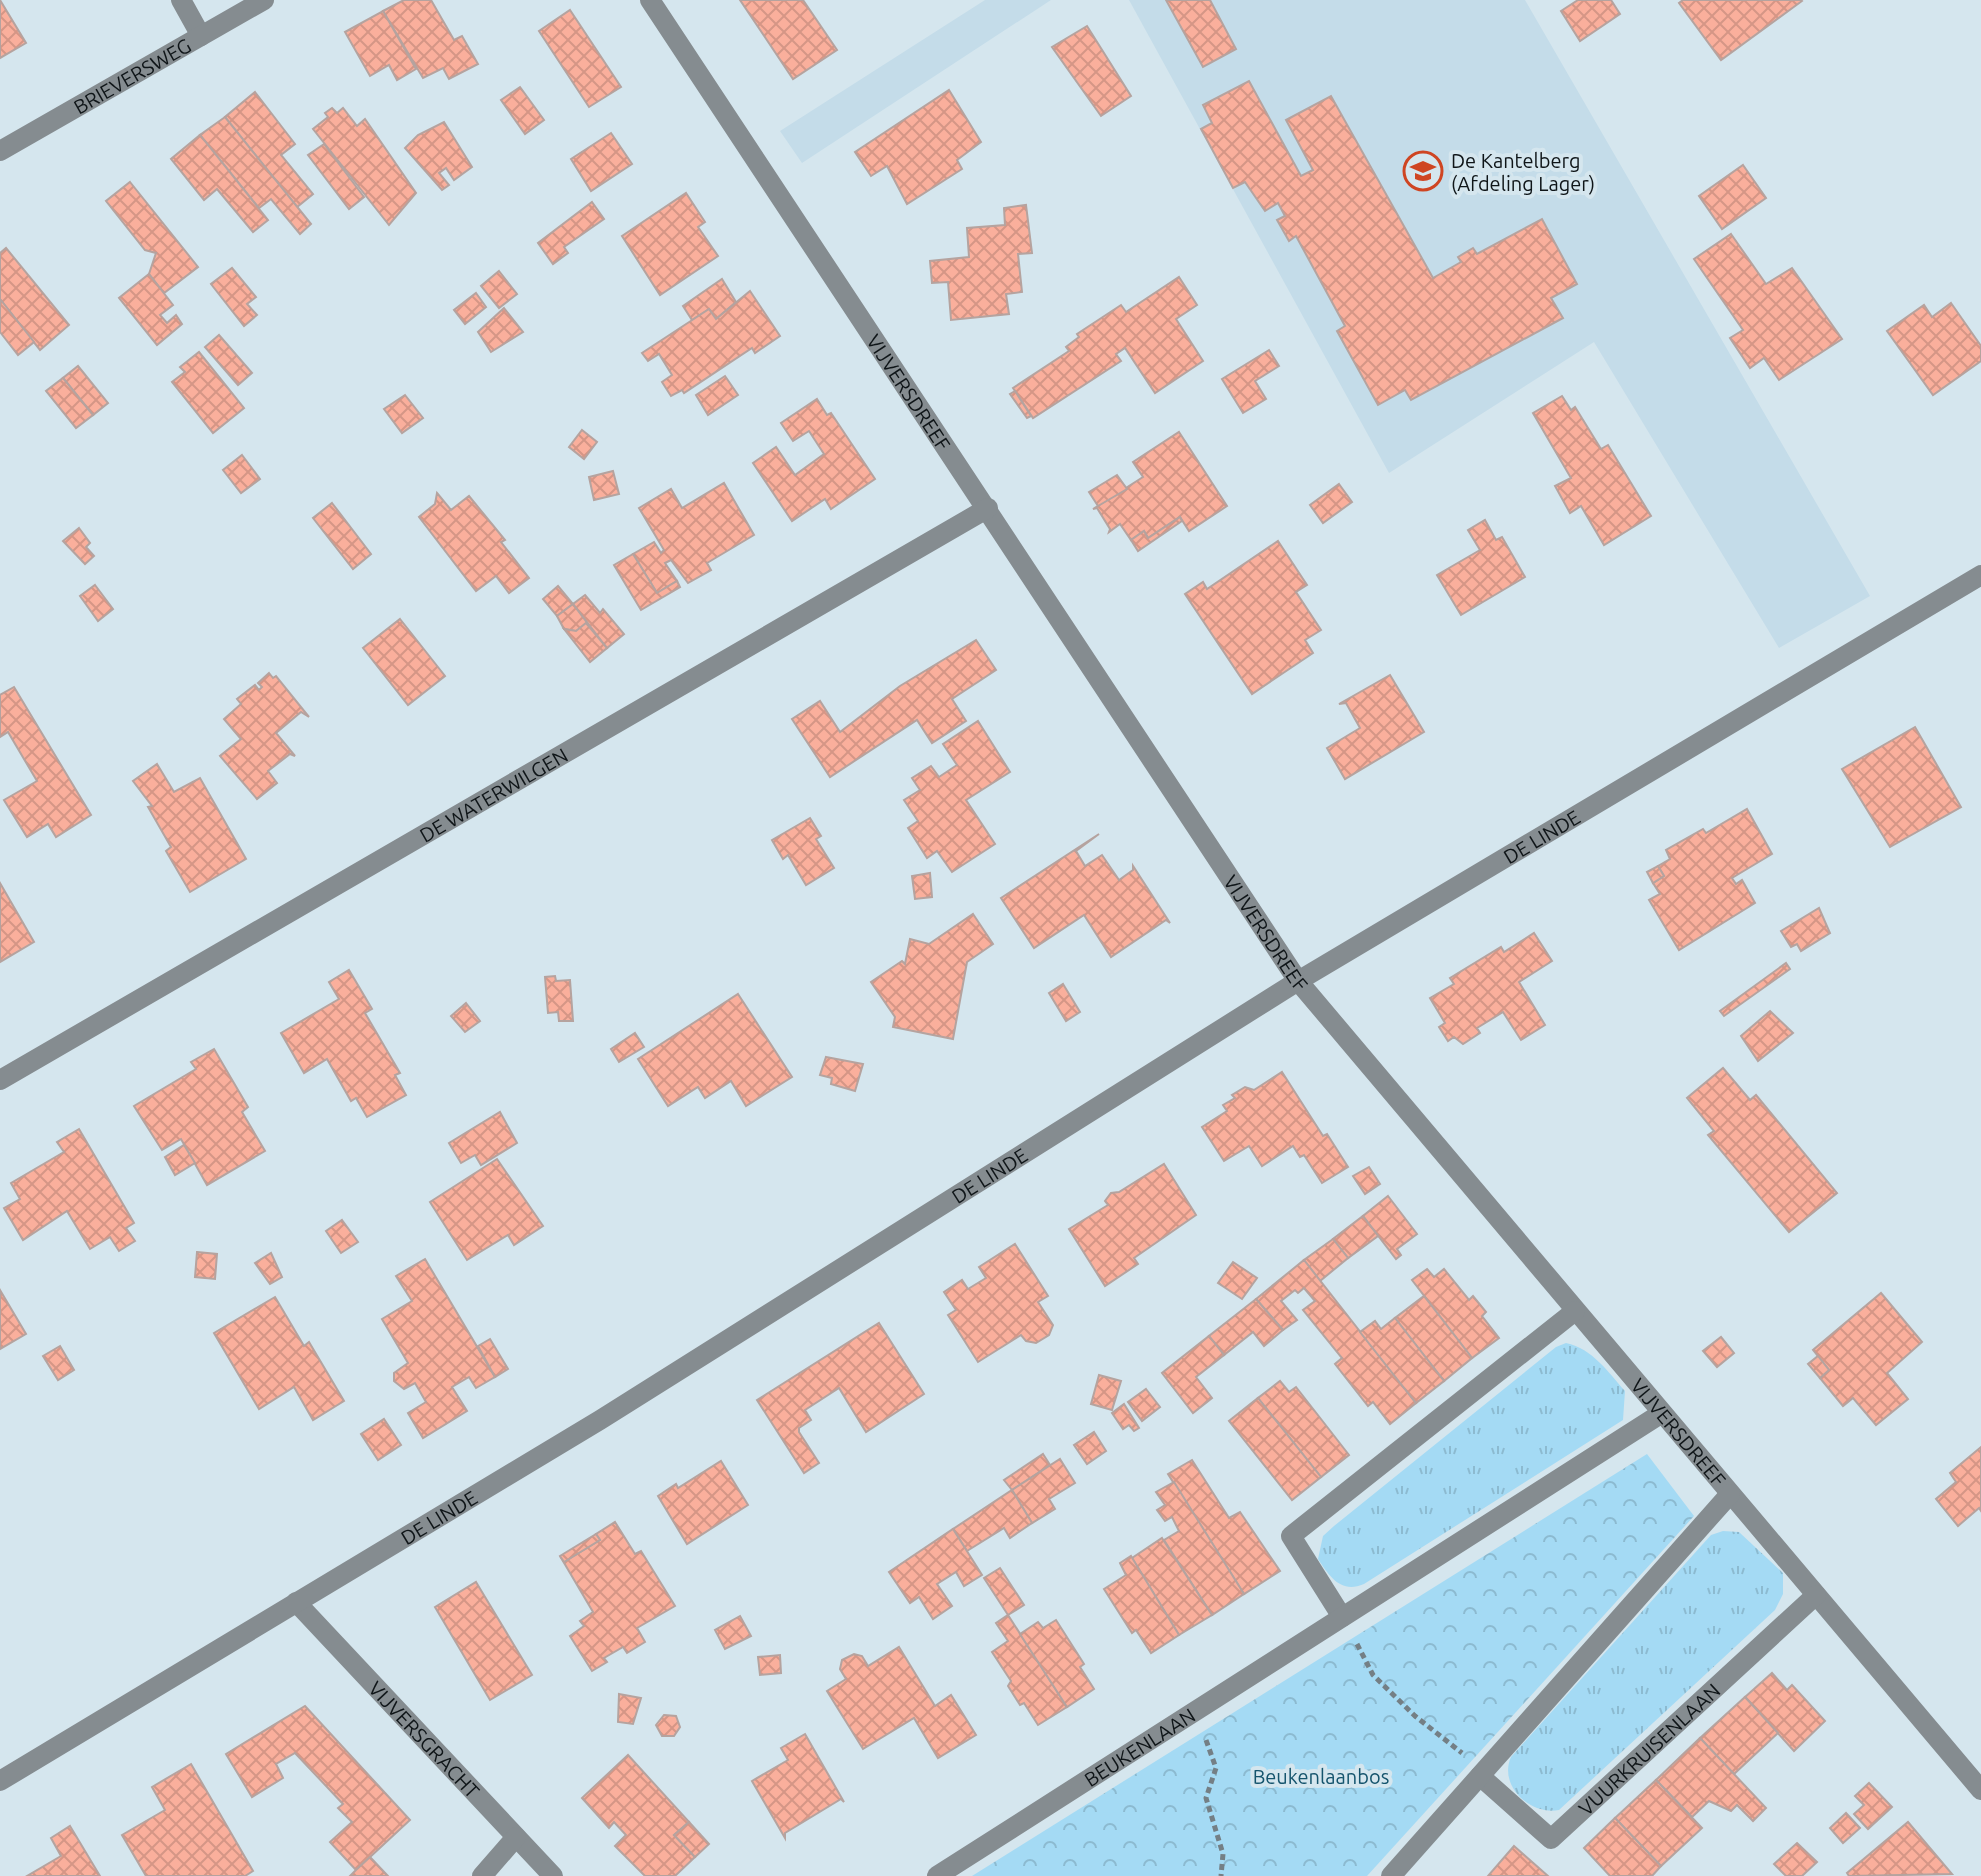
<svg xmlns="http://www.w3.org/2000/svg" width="1981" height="1876" font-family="Ubuntu,sans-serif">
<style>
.built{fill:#c4dce9}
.grass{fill:url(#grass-tufts)}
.forest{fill:url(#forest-crowns)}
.building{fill:url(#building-cross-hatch);stroke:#b5a39f;stroke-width:2}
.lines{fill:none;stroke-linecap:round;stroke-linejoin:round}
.path{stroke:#747f85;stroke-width:5;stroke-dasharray:6 4;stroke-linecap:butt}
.minor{stroke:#858c90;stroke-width:20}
.labels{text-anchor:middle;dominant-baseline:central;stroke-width:8;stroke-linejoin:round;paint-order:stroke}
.street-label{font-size:20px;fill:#0f1518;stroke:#d5e6ee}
.poi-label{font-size:20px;fill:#0f1518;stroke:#d5e6ee;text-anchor:start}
.park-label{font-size:20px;fill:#15546d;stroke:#d5e6ee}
</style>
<defs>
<pattern id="grass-tufts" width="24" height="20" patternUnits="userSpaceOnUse" patternTransform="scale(2)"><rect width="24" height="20" fill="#a4daf4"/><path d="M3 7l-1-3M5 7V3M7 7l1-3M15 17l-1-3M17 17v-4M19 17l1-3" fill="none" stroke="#8cbad0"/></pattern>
<pattern id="forest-crowns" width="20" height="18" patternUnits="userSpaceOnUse" patternTransform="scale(2)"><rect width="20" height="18" fill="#a4daf4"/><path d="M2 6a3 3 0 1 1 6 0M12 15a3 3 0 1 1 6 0" fill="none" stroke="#8cbad0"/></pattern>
<pattern id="building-cross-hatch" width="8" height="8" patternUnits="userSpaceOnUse" patternTransform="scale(2)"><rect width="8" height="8" fill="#faaf9c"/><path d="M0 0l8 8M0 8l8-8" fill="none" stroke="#d59686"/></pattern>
</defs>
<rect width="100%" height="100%" fill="#d5e6ee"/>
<g class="built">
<path d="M985,0h66l-249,163 -22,-32z"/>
<path d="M1129,0h396l345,596 -91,52 -185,-306 -205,131z"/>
</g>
<g class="grass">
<path d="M1566,1343c27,6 42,29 59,48l-2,29 -259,164c-23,10 -34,-7 -46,-25l5,-23 11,-10 222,-179z"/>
<path d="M1723,1531l16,1 44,41v21l-8,16 -216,200c-28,6 -61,-24 -48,-53l200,-222z"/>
</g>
<path class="forest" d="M1647,1454l47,62 -327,360h-395z"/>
<g class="building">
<path d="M0,0l26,43 -26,15z"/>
<path d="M404,0h27l23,40 8,-4 16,28 -29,15 -6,-11 -20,10 -40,-67z"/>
<path d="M740,0h63l34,50 -44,29z"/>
<path d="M1166,0h44l26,49 -33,18z"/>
<path d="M1578,0h33l9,14 -40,27 -19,-30z"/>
<path d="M1683,0h118l1,1 -81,59 -42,-57z"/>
<path d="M570,10l51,77 -32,20 -50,-76z"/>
<path d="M383,11l33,58 -19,11 -8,-15 -19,11 -25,-44z"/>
<path d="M1087,26l44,70 -30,20 -49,-69z"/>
<path d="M1249,81l52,95 12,-6 -27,-50 45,-24 102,182 28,-16 -3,-5 15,-9 4,6 65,-35 35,65 -26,14 12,20 -152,82 -6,-10 -27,15 -41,-74 8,-5 -49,-90 -7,5 -12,-21 8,-4 -7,-13 -13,8 -20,-29 -12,6 -32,-59 11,-6 -9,-18z"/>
<path d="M520,87l24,33 -19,14 -24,-34z"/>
<path d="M949,90l32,52 -24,18 5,9 -55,35 -20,-38 -16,10 -16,-24z"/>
<path d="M255,92l40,52 -14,11 32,39 -16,13 -72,-90z"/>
<path d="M332,108l5,5 6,-5 14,18 8,-7 51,74 -27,32 -76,-96 15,-12 -3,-4z"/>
<path d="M225,117l86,107 -11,10 -29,-35 -12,9 -59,-73z"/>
<path d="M444,122l28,45 -18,13 -8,-12 -7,5 10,12 -7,5 -37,-42 13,-13z"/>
<path d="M611,133l21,31 -41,27 -20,-32z"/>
<path d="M200,135l68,85 -15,12 -36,-43 -13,11 -33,-41z"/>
<path d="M324,144l40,53 -15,12 -41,-54z"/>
<path d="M1743,165l23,33 -44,31 -23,-33z"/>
<path d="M130,182l68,85 -34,26 -15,-19 7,-21 -11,-3 -39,-49z"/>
<path d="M686,193l19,29 -7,5 20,29 -58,39 -38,-59z"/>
<path d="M592,202l12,17 -40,28 4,6 -15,11 -15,-21z"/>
<path d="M1026,205l6,48 -14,1 4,38 -16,2 3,20 -58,6 -3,-38 -16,1 -2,-22 39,-4 -2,-29 38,-3 -1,-17z"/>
<path d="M1731,234l35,50 26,-16 50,71 -63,41 -15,-22 -14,10 -20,-30 13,-8 -49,-71z"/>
<path d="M6,248l63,77 -29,25 -40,-51v-46z"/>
<path d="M232,268l24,29 -9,7 10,11 -13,11 -33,-42z"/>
<path d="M499,271l18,23 -18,14 -18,-22z"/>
<path d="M149,274l24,31 -13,10 7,8 9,-8 6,9 -25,21 -38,-47z"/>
<path d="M1179,277l18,28 -21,14 27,42 -48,32 -30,-45 -9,6 5,7 -88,57 -20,-30 56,-37 -3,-4 13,-10 -2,-3 44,-29 5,7z"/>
<path d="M722,279l14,23 -20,17 -7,-10 -17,11 -9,-14z"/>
<path d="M750,291l30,45 -25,17 -3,-5 -68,45 -2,-3 -11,6 -9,-14 10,-7 -13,-21 -11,7 -6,-8 67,-44 7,10z"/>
<path d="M476,293l10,14 -21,17 -11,-14z"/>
<path d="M0,299l34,43 -16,13 -18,-23z"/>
<path d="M1951,303l30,43v15l-48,34 -46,-64 37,-26 8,12z"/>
<path d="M504,308l19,24 -32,20 -13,-20z"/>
<path d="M219,335l33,38 -14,12 -33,-38z"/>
<path d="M1269,350l10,16 -24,15 11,18 -23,14 -21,-34z"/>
<path d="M199,352l45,56 -31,25 -41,-51 13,-10 -5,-5z"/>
<path d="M78,366l30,37 -15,12 -30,-37z"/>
<path d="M725,376l13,19 -30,20 -12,-20z"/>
<path d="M63,378l30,37 -17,13 -30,-37z"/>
<path d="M1015,391l16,25 -4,2 -17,-24z"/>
<path d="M405,395l18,23 -21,15 -18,-24z"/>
<path d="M1562,396l9,14 4,-3 26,42 7,-4 43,71 -47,29 -23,-39 -11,7 -15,-27 16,-8 -38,-65z"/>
<path d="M817,399l10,16 4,-2 44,66 -44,30 -6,-10 -33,22 -39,-58 23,-16 19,28 29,-21 -15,-23 -16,10 -12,-18z"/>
<path d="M582,430l15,12 -13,17 -15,-12z"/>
<path d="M1179,432l48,74 -38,25 -9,-14 -32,21 -4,-7 -13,9 -11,-16 -11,8 1,-3 -13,-21 -4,1 50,-32 -10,-15z"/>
<path d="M242,455l18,24 -19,14 -18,-23z"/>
<path d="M613,471l6,23 -25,6 -5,-23z"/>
<path d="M1117,475l10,14 -29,17 -9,-14z"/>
<path d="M724,483l30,52 -47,28 4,7 -23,13 -17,-23 -6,3 12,18 -20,12 -24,-39 21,-12 7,11 3,-3 -25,-42 32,-19 11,19z"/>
<path d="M1339,484l13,18 -29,21 -13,-18z"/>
<path d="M437,493l14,17 18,-14 36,44 -4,2 28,36 -20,15 -13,-17 -20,15 -57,-74 16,-13z"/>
<path d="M332,503l39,51 -18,15 -40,-51z"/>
<path d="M1180,517l2,4 -44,30 -7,-11 13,-9 4,7z"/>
<path d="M1485,520l11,20 6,-3 23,40 -64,38 -24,-40 43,-25 -12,-20z"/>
<path d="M79,528l11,15 -4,4 8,9 -9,8 -22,-23z"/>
<path d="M1278,541l29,44 -11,7 25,38 -16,10 8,13 -61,41 -67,-100 18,-12 4,7z"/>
<path d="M633,554l24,39 20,-12 3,6 -39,23 -27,-45z"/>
<path d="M95,585l18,24 -15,12 -18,-25z"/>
<path d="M558,586l15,18 -16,12 -14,-17z"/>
<path d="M585,595l15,18 3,-4 21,25 -17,14 -34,-44z"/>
<path d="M573,604l15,20 -12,7 -12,-2 -7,-13z"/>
<path d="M400,619l45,57 -37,29 -45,-57z"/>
<path d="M586,623l21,25 -17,14 -26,-33 12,2z"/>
<path d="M976,640l20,30 -44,29 14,22 -34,22 -15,-23 -87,57 -38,-58 28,-18 20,31 60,-46z"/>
<path d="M269,673l4,5 3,-2 33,41 -8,-5 -25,21 19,23 -5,-2 -22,17 9,12 -20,16 -37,-43 21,-17 -17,-20 17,-15 -4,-5 18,-14 4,5 3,-3 -4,-4z"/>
<path d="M1390,675l34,57 -79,47 -18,-31 33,-20 -14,-25 -7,1z"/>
<path d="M14,687l77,128 -35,22 -8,-13 -21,13 -23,-37 33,-19 -29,-49 -8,5v-42z"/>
<path d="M978,721l32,51 -44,28 29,44 -43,28 -15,-21 -10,7 -19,-30 10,-7 -14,-21 16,-10 -8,-12 19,-12 8,11 18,-12 -14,-21z"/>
<path d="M1915,727l46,80 -71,40 -48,-78z"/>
<path d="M157,764l17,28 26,-14 46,81 -56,33 -24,-41 5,-4 -23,-40 4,-1 -19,-25z"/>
<path d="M1747,809l25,45 -40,24 4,6 6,-4 13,23 -76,47 -30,-50 11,-6 -7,-11 11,-7 -6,-10 12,-7 -4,-9 37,-21 3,4z"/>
<path d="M810,818l11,18 -5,3 18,29 -28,17 -18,-30 -5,4 -11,-19z"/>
<path d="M1099,834l-23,17 9,15 17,-11 17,25 14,-10v-4l37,57 -4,-3 -55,37 -27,-42 -50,33 -33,-50z"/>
<path d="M1658,866l6,10 -11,7 -6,-11z"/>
<path d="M930,873l2,24 -17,2 -3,-23z"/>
<path d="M0,883l34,59 -34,20z"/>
<path d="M1819,908l11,25 -29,18 -4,-7 -6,3 -10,-16z"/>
<path d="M973,914l20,30 -26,18 -14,77 -60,-12 2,-10 -24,-35 31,-21 3,3 5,-25 19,5z"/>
<path d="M1534,933l18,28 -33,21 26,43 -24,15 -18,-28 -26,16 3,5 -17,11 -9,-7 -6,4 -9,-14 6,-4 -15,-25 24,-14 -4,-6 51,-31 3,5z"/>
<path d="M1786,963l4,6 -66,47 -4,-5z"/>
<path d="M349,970l23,39 -7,4 35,60 -5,2 11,20 -39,22 -11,-19 -5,3 -24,-42 -23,14 -23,-40 58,-34 -10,-17z"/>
<path d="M555,976l1,5 14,-1 3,41h-14l-1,-9 -10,1 -3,-36z"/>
<path d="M1063,984l17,28 -14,9 -17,-28z"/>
<path d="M738,994l54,83 -46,29 -15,-25 -26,17 -7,-11 -30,19 -30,-47z"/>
<path d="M466,1003l14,18 -15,11 -14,-16z"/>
<path d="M1770,1011l23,22 -35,28 -17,-25z"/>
<path d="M635,1033l9,14 -25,15 -8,-13z"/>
<path d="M214,1049l34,58 -6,5 23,39 -58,34 -26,-46 -19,11 -28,-44 62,-37 -5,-7z"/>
<path d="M826,1057l37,7 -8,27 -24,-7 1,-6 -12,-3z"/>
<path d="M1723,1068l27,32 6,-5 81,98 -48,39 -81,-97 6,-4 -27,-33z"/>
<path d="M1282,1072l41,64 4,-2 21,33 -26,16 -18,-28 -4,2 -7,-11 -31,20 -13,-20 -25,15 -22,-34 25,-16 -4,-6 12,-7 -3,-3 13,-8 9,3z"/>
<path d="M500,1112l17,31 -36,22 -6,-10 -14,8 -12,-20z"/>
<path d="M79,1129l55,94 -8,5 9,13 -16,10 -9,-14 -20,12 -23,-38 -44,29 -19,-32 16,-9 -9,-16 53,-31 -7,-10z"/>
<path d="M184,1145l11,18 -20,12 -10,-18z"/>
<path d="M497,1159l46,67 -29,19 -6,-10 -41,25 -37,-58z"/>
<path d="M1164,1164l32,51 -62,43 4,6 -33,22 -36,-57 39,-24 -3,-4 6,-8 8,-1z"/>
<path d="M1369,1167l11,17 -15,10 -12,-18z"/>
<path d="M1388,1196l29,38 -20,15 4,6 -5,4 -33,-43z"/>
<path d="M1363,1216l15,20 -30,22 -15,-19z"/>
<path d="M342,1220l16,22 -17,11 -15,-22z"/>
<path d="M1333,1239l15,19 -28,23 -16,-21z"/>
<path d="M1015,1244l33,52 -10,6 15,23 -4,10 -13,8 -10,-2 -5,-6 -43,27 -30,-47 8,-5 -12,-18 18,-12 6,9 18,-11 -7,-11z"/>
<path d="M197,1252l20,2 -2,25 -20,-2z"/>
<path d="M271,1253l11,24 -12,7 -15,-21z"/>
<path d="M425,1259l70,118 -19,11 -7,-11 -17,10 15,24 -44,27 -15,-25 18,-11 -11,-19 -11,6 -10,-8v-8l14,-10 -26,-44 30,-18 -16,-25z"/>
<path d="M1304,1260l112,143 -26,21 -17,-22 -5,4 -33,-42 7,-6 -39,-48 12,-9 -11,-13 -6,5 -3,-3 -14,11 16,19 -14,10 -27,-31z"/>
<path d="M1233,1262l24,16 -15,21 -24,-16z"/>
<path d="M1427,1269l7,8 10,-8 25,31 4,-4 13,16 -4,4 17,22 -27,20 -60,-78z"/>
<path d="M0,1290l26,44 -26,15z"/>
<path d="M1881,1293l41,49 -35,31 21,26 -32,26 -23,-27 -10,8 -23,-28 9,-8 -16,-20z"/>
<path d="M1424,1296l48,62 -28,23 -49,-63z"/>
<path d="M275,1297l29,49 5,-4 35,59 -31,19 -19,-33 -35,22 -45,-76z"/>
<path d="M1256,1299l27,31 -19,16 -11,-14 -29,23 -15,-19z"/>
<path d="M1395,1318l49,63 -28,22 -56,-71 15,-11 6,8z"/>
<path d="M879,1323l45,71 -58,38 -27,-44 -34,22 6,10 -12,8v4l20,31 -15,10 -47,-73z"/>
<path d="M1209,1336l15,19 -28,22 16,21 -19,15 -31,-40z"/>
<path d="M1721,1337l13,16 -17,14 -14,-16z"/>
<path d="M490,1339l18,30 -13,8 -17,-31z"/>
<path d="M60,1346l14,24 -16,10 -15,-24z"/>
<path d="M1818,1356l11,14 -9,8 -12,-14z"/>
<path d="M1099,1375l22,6 -9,29 -21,-6z"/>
<path d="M1280,1381l9,11 7,-5 53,68 -28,22 -63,-79z"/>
<path d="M1146,1389l14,18 -18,14 -14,-19z"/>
<path d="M1258,1398l63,79 -29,23 -63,-79z"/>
<path d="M1124,1404l15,24 -5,3 -5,-6 -6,4 -11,-16z"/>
<path d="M384,1419l17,26 -23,15 -17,-26z"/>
<path d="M1094,1432l12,19 -19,13 -13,-19z"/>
<path d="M1981,1447v64l-2,-3 -21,18 -22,-27 20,-17 -6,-9z"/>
<path d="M1043,1454l7,11 -38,25 -8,-10z"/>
<path d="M1060,1459l15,24 -26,16 6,10 -23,14 -20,-33z"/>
<path d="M1192,1460l37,58 11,-6 40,59 -36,23 -76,-120z"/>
<path d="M721,1461l27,44 -61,39 -29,-48 18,-12 2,4z"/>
<path d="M1174,1482l70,112 -32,21 -48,-75 15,-9 -7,-14 -7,4 -8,-11 8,-5 -9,-13z"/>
<path d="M1012,1490l20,33 -22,15 -6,-10 -37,23 -14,-22z"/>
<path d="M615,1522l20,32 6,-3 34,55 -38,22 8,14 -18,11 -4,-6 -19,11 3,4 -15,9 -22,-35 14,-10 -4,-5 13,-9 -33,-56 4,6 36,-22 -4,-6z"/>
<path d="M953,1529l29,46 -18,11 -8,-14 -19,12 15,22 -19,13 -14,-22 -9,6 -21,-31z"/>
<path d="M596,1534l4,6 -36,22 -4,-6z"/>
<path d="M1162,1538l50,77 -33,20 -47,-77z"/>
<path d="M1131,1556l48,79 -28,18 -15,-23 -4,3 -28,-44 22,-14 -6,-12z"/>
<path d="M1000,1568l24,37 -16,10 -24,-37z"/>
<path d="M476,1582l56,93 -42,25 -55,-93z"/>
<path d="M1008,1615l59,92 -29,18 -14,-22 -4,2 -12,-19 3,-5 -19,-29 16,-11 -12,-18z"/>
<path d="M740,1616l11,20 -26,13 -10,-19z"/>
<path d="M1056,1620l28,44 -4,3 14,22 -27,18 -47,-73 18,-12 5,6z"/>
<path d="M899,1647l36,59 16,-11 25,40 -38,23 -24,-40 -51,31 -36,-58 19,-12 -6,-10 2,-9 12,-6 8,2 6,10z"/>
<path d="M780,1655l1,18 -21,2 -2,-18z"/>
<path d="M1772,1673l15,17 5,-5 33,36 -31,30 -49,-54z"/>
<path d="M619,1694l22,4 -8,26 -15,-2z"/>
<path d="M1745,1697l33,36 -44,41 -34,-36z"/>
<path d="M305,1706l105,114 -54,50 -26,-28 22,-20 -14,-14 5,-4 -48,-51 -19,11 7,14 -31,19 -26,-43z"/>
<path d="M664,1715l12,1 4,11 -6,9h-12l-6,-11z"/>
<path d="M805,1734l39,68 -3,-3 -56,34v5l-33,-57 36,-21 -7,-12z"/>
<path d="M1700,1738l66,70 -13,13 -16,-16 -6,6 -22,-10 -17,16 -36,-37z"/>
<path d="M628,1755l61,67 -15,13 21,22 -20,19h-30l-30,-30 11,-11 -12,-13 -5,6 -27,-30z"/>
<path d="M191,1764l62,107 -8,5h-99l-24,-41 43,-25 -13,-23z"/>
<path d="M1656,1780l46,48 -41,38 -46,-48z"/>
<path d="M1869,1783l23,24 -24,22 -14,-15 10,-9 -9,-9z"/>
<path d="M1846,1813l14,15 -17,15 -13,-15z"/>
<path d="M1615,1818l46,48 -9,10h-42l-26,-28z"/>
<path d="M689,1822l20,22 -14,13 -21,-22z"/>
<path d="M1908,1822l44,52 -103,2 -2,-3z"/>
<path d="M70,1826l30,50h-73l34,-20 -10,-18z"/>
<path d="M1797,1843l20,19 -15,14h-16l-12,-12z"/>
<path d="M1514,1846l34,30h-60z"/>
<path d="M370,1857l18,19h-38l6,-6z"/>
</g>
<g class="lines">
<g class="path">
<path d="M1357,1644l16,31 42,41 47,37"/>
<path d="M1206,1740l10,28 -10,30 17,56 -2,22"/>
</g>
<g class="minor">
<path d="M181,0l20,36"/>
<path id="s1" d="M650,0l648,981 683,809"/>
<path id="s2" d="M0,151l264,-151"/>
<path id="s3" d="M0,1080l988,-572"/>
<path id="s4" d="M296,1602l257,274"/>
<path d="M1342,1617l-51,-81 284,-225"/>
<path id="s5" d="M1480,1776l71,63 265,-244"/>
<path id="s6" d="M0,1781l600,-361 698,-439 683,-406"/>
<path d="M482,1876l34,-39"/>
<path id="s7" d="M937,1876l725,-463"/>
<path d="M1391,1876l339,-382"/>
</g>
</g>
<defs>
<symbol id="school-ring" viewBox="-11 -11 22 22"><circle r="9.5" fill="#d5e6ee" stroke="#cf4522" stroke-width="1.5"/><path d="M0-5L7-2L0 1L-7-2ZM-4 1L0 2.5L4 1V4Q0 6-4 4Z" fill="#cf4522"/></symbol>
</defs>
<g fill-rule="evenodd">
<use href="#school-ring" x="1401" y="149" width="44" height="44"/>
</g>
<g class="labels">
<g class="street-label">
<text stroke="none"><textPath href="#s2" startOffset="152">BRIEVERSWEG</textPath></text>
<text stroke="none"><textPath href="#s1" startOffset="470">VIJVERSDREEF</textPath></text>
<text stroke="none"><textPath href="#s3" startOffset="570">DE WATERWILGEN</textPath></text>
<text stroke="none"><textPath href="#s6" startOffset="1808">DE LINDE</textPath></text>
<text stroke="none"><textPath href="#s1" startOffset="1118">VIJVERSDREEF</textPath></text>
<text stroke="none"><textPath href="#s6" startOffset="1160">DE LINDE</textPath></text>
<text stroke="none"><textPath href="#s1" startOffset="1766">VIJVERSDREEF</textPath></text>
<text stroke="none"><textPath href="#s6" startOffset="512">DE LINDE</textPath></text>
<text stroke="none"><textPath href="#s4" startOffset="188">VIJVERSGRACHT</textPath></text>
<text stroke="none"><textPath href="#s7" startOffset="240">BEUKENLAAN</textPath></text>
<text stroke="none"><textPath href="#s5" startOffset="228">VUURKRUISENLAAN</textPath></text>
</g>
<g class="poi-label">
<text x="1451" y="160">De Kantelberg<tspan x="1451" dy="23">(Afdeling Lager)</tspan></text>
</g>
<g class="park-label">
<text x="1321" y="1776">Beukenlaanbos</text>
</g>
</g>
</svg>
